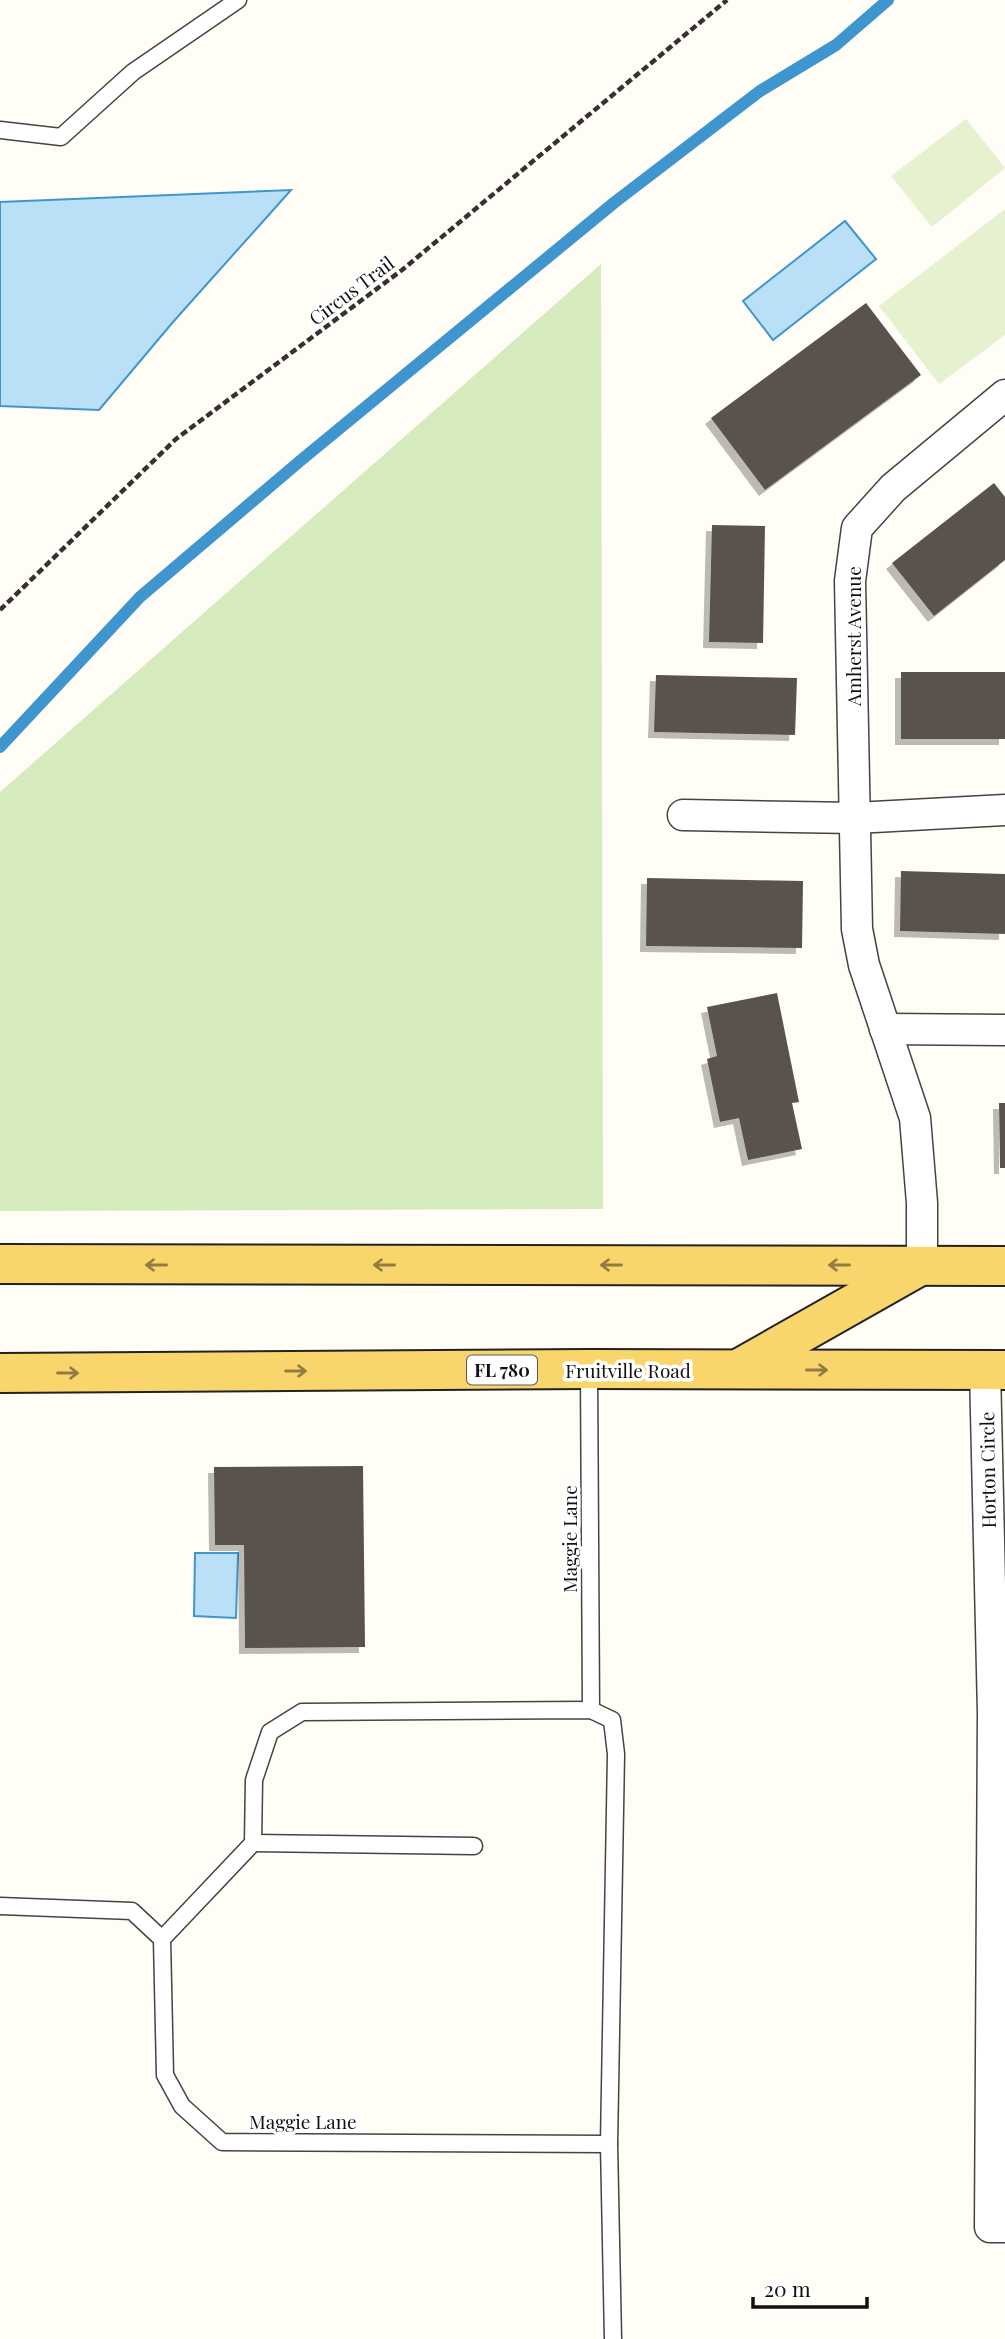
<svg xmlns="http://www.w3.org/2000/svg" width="1005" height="2339" font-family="'Playfair Display',serif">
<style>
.green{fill:#d5ebbd}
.pitch{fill:#e6f2cf}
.water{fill:#b9e0f7;stroke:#3f96cf;stroke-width:2}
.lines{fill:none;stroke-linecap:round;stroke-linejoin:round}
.stream{stroke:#3f96cf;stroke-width:12}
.building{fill:#5a524d;filter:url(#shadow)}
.lane-casing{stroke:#444;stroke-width:19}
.street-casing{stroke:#444;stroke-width:33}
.primary-casing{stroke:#222;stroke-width:42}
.path{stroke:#333;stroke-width:4.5;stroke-dasharray:7 3.5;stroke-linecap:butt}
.lane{stroke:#fff;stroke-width:16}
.street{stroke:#fff;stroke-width:30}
.primary{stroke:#f9d66b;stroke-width:38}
.oneway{stroke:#917d42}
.labels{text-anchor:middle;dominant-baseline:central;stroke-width:7;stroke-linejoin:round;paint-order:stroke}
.shield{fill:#fff;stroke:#585858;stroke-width:2}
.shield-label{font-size:18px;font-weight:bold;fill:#111}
.street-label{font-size:19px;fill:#111;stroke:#fff}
</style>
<defs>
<filter id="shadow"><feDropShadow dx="-6" dy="6" stdDeviation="0" flood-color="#0004"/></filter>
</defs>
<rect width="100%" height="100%" fill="#fffdf5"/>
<path class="green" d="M601,264l2,945 -603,2v-419z"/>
<g class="pitch">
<path d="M966,119l39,49 -73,59 -41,-51z"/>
<path d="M1005,209v126l-66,49 -60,-78z"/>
</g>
<g class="water">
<path d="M291,190l-118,132 -74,88 -99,-4v-204z"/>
<path d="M845,221l31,38 -103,81 -30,-39z"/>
<path d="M195,1553h43l-2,65 -42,-2z"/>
</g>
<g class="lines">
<path class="stream" d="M0,747l140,-150 160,-136 315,-259 145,-111 76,-46 52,-45"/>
</g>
<g class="building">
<path d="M866,303l55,72 -156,115 -54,-72z"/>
<path d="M994,483l11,14v63l-71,56 -42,-53z"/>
<path d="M712,525l53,1 -2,117 -54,-1z"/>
<rect x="901" y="672" width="104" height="67"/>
<path d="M656,675l141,3 -2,57 -141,-3z"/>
<path d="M901,871l104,3v60l-105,-3z"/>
<path d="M647,878l156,3 -1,67 -156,-2z"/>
<path d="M777,993l22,109 -7,1 10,46 -54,11 -9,-42 -19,4 -13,-63 10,-3 -10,-49z"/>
<path d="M999,1103h6v65h-5z"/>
<path d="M363,1466l2,181 -120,1 -1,-103h-29l-1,-78z"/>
</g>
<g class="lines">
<defs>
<g id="lane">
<path d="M0,130l61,7 72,-65 105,-72"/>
<path d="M589,1369l2,341"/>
<path d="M253,1843l221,3"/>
<path d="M0,1906l132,5 30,28 3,136 17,31 40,36 387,2"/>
<path d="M162,1939l91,-96 1,-63 16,-48 32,-20 289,-2 21,10 4,34 -7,390 4,195"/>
</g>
<g id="street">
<path d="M683,815l172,3 150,-8"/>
<path d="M885,1029l120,1"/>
<path d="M922,1265v-62l-7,-85 -51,-153 -7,-36 -7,-348 7,-53 36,-40 112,-93"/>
<path d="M985,1370l8,343 -3,514h15"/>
</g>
<g id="primary">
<path d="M0,1264l1005,2"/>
<path d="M738,1369l182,-103"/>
<path d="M0,1373l589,-4 416,1"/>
</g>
</defs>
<use href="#lane" class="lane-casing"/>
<use href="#street" class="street-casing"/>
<use href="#primary" class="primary-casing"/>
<path class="path" d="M0,610l176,-171 226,-169 325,-270"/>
<use href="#lane" class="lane"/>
<use href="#street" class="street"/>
<use href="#primary" class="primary"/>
</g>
<defs><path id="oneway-shaft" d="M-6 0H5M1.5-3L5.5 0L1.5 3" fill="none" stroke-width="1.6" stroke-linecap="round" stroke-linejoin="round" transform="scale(1.75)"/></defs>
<g class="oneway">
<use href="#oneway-shaft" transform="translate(156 1265) rotate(-180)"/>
<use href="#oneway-shaft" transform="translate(384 1265) rotate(-180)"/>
<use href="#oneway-shaft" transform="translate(611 1265) rotate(-180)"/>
<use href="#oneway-shaft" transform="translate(839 1265) rotate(-180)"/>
<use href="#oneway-shaft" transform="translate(817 1370)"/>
<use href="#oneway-shaft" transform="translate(296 1371)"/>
<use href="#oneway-shaft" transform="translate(68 1373)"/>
</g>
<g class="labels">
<rect class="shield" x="467" y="1355.5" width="70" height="29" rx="5"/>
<g class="shield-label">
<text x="502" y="1370">FL 780</text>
</g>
<g class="street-label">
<text transform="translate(351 290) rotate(-37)">Circus Trail</text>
<text transform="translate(853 636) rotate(-90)">Amherst Avenue</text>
<text x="628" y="1370">Fruitville Road</text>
<text transform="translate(987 1470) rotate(-91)">Horton Circle</text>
<text transform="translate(569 1539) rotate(-90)">Maggie Lane</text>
<text x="303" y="2121">Maggie Lane</text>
</g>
</g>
<path d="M753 2297v10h114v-10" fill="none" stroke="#111111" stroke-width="3.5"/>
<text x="764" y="2297" font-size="21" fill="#111111" stroke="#ffffff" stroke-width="5" paint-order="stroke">20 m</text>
</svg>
